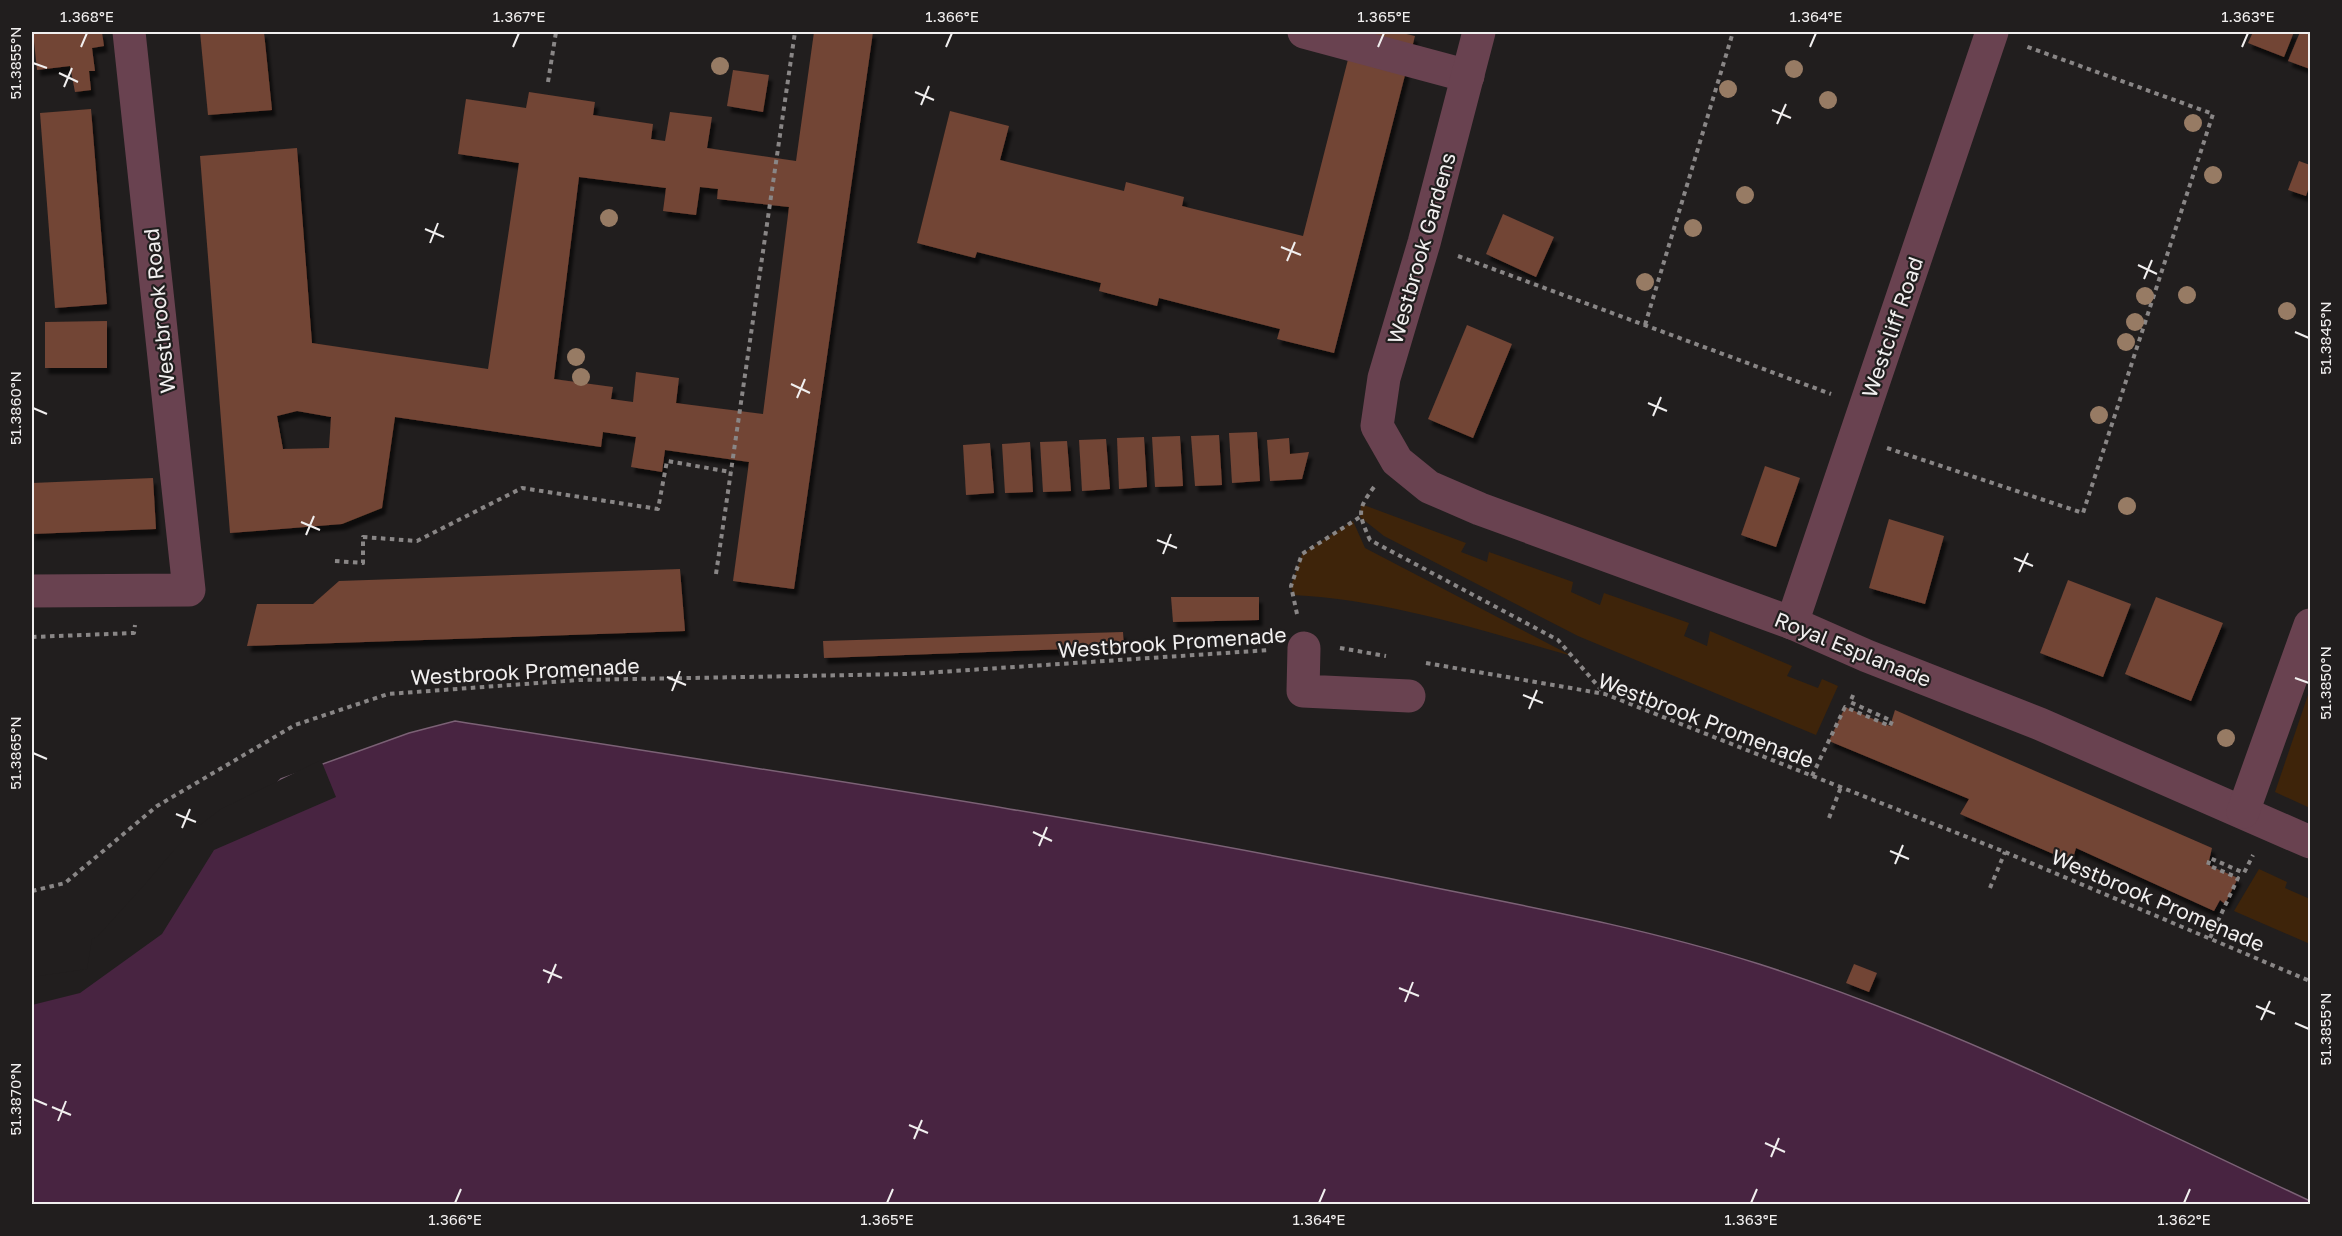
<svg xmlns="http://www.w3.org/2000/svg" width="2342" height="1236" font-family="'Golos Text',sans-serif">
<style>
.green{fill:#3e240a}
.water{fill:#482441;stroke:#7b6175;stroke-width:1.5}
.pier{fill:#211e1e}
.building{fill:#724434;fill-rule:evenodd;filter:url(#shadow)}
.lines{fill:none;stroke-linecap:round;stroke-linejoin:round}
.path{stroke:#898686;stroke-width:4;stroke-dasharray:4.5 4.5;stroke-linecap:butt}
.minor{stroke:#694250;stroke-width:33}
.tree{fill:#977b64}
.ticks{fill:none;stroke:#f1efef;stroke-width:2}
.labels{text-anchor:middle;dominant-baseline:central;stroke-width:4.5;stroke-linejoin:round;paint-order:stroke}
.street-label{font-size:21px;fill:#f1efef;stroke:#211e1e}
.neatline{fill:none;stroke:#f1efef;stroke-width:2}
.ticks-label{font-size:15px;text-anchor:middle;fill:#f1efef}
</style>
<defs>
<filter id="shadow"><feDropShadow dx="3.5" dy="6" stdDeviation="1.5" flood-color="#0009"/></filter>
</defs>
<rect width="100%" height="100%" fill="#211e1e"/>
<g class="green">
<path d="M1361,504l105,39 -5,9 26,10 2,-10 84,30 -2,10 29,13 4,-12 85,30 -5,13 23,10 3,-15 82,35 -5,10 31,12 4,-9 16,7 -22,49 -238,-99 -194,-100 -24,-19z"/>
<path d="M1353,521l12,27 207,108c-92,-26 -183,-56 -279,-61l-2,-9 11,-32z"/>
<path d="M2310,689v119l-35,-16z"/>
<path d="M2259,869l28,13 -2,6 25,11v45l-76,-33z"/>
</g>
<path class="water" d="M455,721c309,49 620,94 927,156 126,26 254,48 377,87 191,61 370,152 551,237v3h-2278v-224l58,-8 191,-193 128,-46z"/>
<path class="pier" d="M321,760l15,37 -122,53 -52,84 -82,59 -48,12v-28l55,-8 5,-30 5,-2 50,-55 27,-32 22,-22 25,-19z"/>
<g class="building">
<path d="M33,32h69l2,14 -12,2 3,23h-6l2,19 -16,2 -5,-26 -33,4z"/>
<path d="M200,32h64l8,78 -64,5z"/>
<path d="M814,32h59l-79,557 -61,-8 16,-119 -84,-12 -3,22 -31,-5 5,-30 -33,-5 -2,15 -206,-30 -13,91 -40,16 -112,9 -30,-377 97,-8 15,195 176,26 31,-206 -61,-9 8,-55 60,9 3,-16 66,10 -2,13 60,9 -2,15 14,2 5,-29 42,5 -5,31 89,13zM579,177l87,11 -3,23 33,4 4,-28 18,2 -1,10 72,8 -26,207 -87,-11 3,-25 -43,-6 -3,30 -22,-3 2,-12 -59,-8zM297,411l34,6 -2,31 -46,1 -6,-33z"/>
<path d="M1355,32h43l17,4 -81,317 -57,-14 3,-10 -121,-31 -2,8 -58,-15 2,-8 -124,-31 -2,6 -58,-15 33,-132 59,15 -9,34 124,31 2,-9 58,15 -2,9 121,30z"/>
<path d="M2253,32h41l-10,25 -36,-14z"/>
<path d="M2300,32h10v37l-22,-8z"/>
<path d="M733,70l36,5 -6,37 -36,-6z"/>
<path d="M91,109l16,195 -52,4 -15,-195z"/>
<path d="M2299,161l11,4v19l-4,12 -18,-6z"/>
<path d="M1503,214l51,23 -18,40 -50,-23z"/>
<path d="M107,321v47h-62v-46z"/>
<path d="M1467,325l45,19 -39,94 -45,-19z"/>
<path d="M1257,432l3,49 -28,2 -3,-50z"/>
<path d="M1219,435l3,50 -27,1 -4,-50z"/>
<path d="M1180,436l3,50 -28,1 -3,-50z"/>
<path d="M1144,437l3,50 -28,2 -2,-51z"/>
<path d="M1289,438l1,16 19,-2 -7,27 -32,2 -3,-41z"/>
<path d="M1106,439l4,50 -28,2 -3,-51z"/>
<path d="M1067,441l4,50 -28,1 -3,-50z"/>
<path d="M1030,442l3,50 -28,1 -3,-49z"/>
<path d="M990,443l4,50 -28,2 -3,-50z"/>
<path d="M1765,466l35,12 -24,69 -35,-12z"/>
<path d="M153,478l3,51 -124,5v-51z"/>
<path d="M1889,519l55,17 -19,68 -56,-16z"/>
<path d="M680,569l5,62 -438,15 10,-42h56l26,-23z"/>
<path d="M2068,580l63,24 -28,73 -63,-24z"/>
<path d="M1171,597h88v23l-86,2z"/>
<path d="M2156,597l67,26 -32,78 -66,-27z"/>
<path d="M1123,632l1,15 -300,11 -1,-17z"/>
<path d="M1845,707l45,19 5,-16 317,138 -4,17 30,13 -13,26 -5,-4 -6,11 -138,-63 -4,14 -112,-48 9,-15 -140,-58z"/>
<path d="M1854,964l23,9 -8,19 -23,-9z"/>
</g>
<g class="lines">
<g class="path">
<path d="M548,82l8,-50"/>
<path d="M1458,256l373,138"/>
<path d="M1645,325l88,-293"/>
<path d="M1887,448l196,65 130,-399 -188,-68"/>
<path d="M1374,487c-17,23 -16,26 -4,53l188,100 46,53"/>
<path d="M335,561l28,2v-26l54,4 105,-53 136,21 9,-48 64,11"/>
<path d="M716,574l79,-542"/>
<path d="M1297,614l-6,-28 11,-32 58,-37"/>
<path d="M32,637l102,-4 1,-8"/>
<path d="M1340,648l46,8"/>
<path d="M1426,663l179,31 400,158 305,129"/>
<path d="M1812,776l33,-69 45,19 2,-5 -42,-19 5,-11"/>
<path d="M1829,818l12,-31"/>
<path d="M1990,888l15,-36"/>
<path d="M32,891l33,-8 92,-77 138,-81 93,-31 191,-14 330,-6 361,-24"/>
<path d="M2210,938l28,-60 -30,-13 2,-7 34,15 9,-18"/>
</g>
<g class="minor">
<path d="M1304,32l164,44"/>
<path d="M1479,32l-55,211 -40,135 -7,48 20,35 32,26 51,22 312,114 75,33 173,68 270,118"/>
<path d="M32,591l157,-1 -60,-558"/>
<path d="M1792,623l200,-591"/>
<path d="M1304,648l-1,43 106,5"/>
<path d="M2243,812l67,-187"/>
</g>
</g>
<g class="tree">
<circle cx="720" cy="66" r="9"/>
<circle cx="1794" cy="69" r="9"/>
<circle cx="1728" cy="89" r="9"/>
<circle cx="1828" cy="100" r="9"/>
<circle cx="2193" cy="123" r="9"/>
<circle cx="2213" cy="175" r="9"/>
<circle cx="1745" cy="195" r="9"/>
<circle cx="609" cy="218" r="9"/>
<circle cx="1693" cy="228" r="9"/>
<circle cx="1645" cy="282" r="9"/>
<circle cx="2187" cy="295" r="9"/>
<circle cx="2145" cy="296" r="9"/>
<circle cx="2287" cy="311" r="9"/>
<circle cx="2135" cy="322" r="9"/>
<circle cx="2126" cy="342" r="9"/>
<circle cx="576" cy="357" r="9"/>
<circle cx="581" cy="377" r="9"/>
<circle cx="2099" cy="415" r="9"/>
<circle cx="2127" cy="506" r="9"/>
<circle cx="2226" cy="738" r="9"/>
</g>
<path class="ticks" d="M81,47l6,-14M513,47l6,-14M946,47l6,-14M1378,47l6,-14M1810,47l6,-14M2242,47l6,-14M33,63l14,5M59,73l19,9M64,87l8,-19M915,92l19,8M921,105l8,-19M1772,110l19,8M1777,124l9,-20M425,229l19,8M430,243l8,-20M1281,247l20,8M1287,261l8,-19M2138,265l19,9M2144,279l8,-19M2295,332l14,6M791,384l19,9M797,398l8,-19M1648,403l19,8M33,408l14,6M1653,416l8,-19M301,522l19,8M306,535l8,-19M1157,540l20,8M1163,554l8,-20M2014,558l19,8M2019,572l9,-19M667,677l19,8M2295,678l14,5M672,691l8,-20M1523,695l20,8M1529,709l8,-19M33,753l14,6M176,814l20,8M182,828l8,-19M1033,832l19,9M1039,846l8,-19M1890,851l19,8M1895,864l8,-19M543,970l19,8M548,983l8,-19M1399,988l20,8M1405,1002l8,-20M2256,1006l19,8M2261,1020l9,-19M2295,1023l14,6M33,1099l14,6M52,1107l19,8M58,1121l8,-20M909,1125l19,8M914,1139l8,-19M1765,1143l20,9M1771,1157l8,-19M455,1203l6,-14M887,1203l6,-14M1319,1203l6,-14M1751,1203l6,-14M2184,1203l6,-14"/>
<g class="labels">
<g class="street-label">
<text transform="translate(1421 248) rotate(-74)">Westbrook Gardens</text>
<text transform="translate(159 311) rotate(-96)">Westbrook Road</text>
<text transform="translate(1892 327) rotate(-71)">Westcliff Road</text>
<text transform="translate(1172 642) rotate(-4)">Westbrook Promenade</text>
<text transform="translate(1853 649) rotate(22)">Royal Esplanade</text>
<text transform="translate(525 671) rotate(-3)">Westbrook Promenade</text>
<text transform="translate(1706 720) rotate(21)">Westbrook Promenade</text>
<text transform="translate(2158 900) rotate(23)">Westbrook Promenade</text>
</g>
</g>
<rect width="2342" height="1236" fill="none" stroke="#211e1e" stroke-width="66"/>
<rect x="33" y="33" width="2276" height="1170" class="neatline"/>
<g class="ticks-label">
<text x="87" y="22">1.368°E</text>
<text x="519" y="22">1.367°E</text>
<text x="952" y="22">1.366°E</text>
<text x="1384" y="22">1.365°E</text>
<text x="1816" y="22">1.364°E</text>
<text x="2248" y="22">1.363°E</text>
<text transform="translate(16 63) rotate(-90)" y="5">51.3855°N</text>
<text transform="translate(2326 338) rotate(-90)" y="5">51.3845°N</text>
<text transform="translate(16 408) rotate(-90)" y="5">51.3860°N</text>
<text transform="translate(2326 683) rotate(-90)" y="5">51.3850°N</text>
<text transform="translate(16 753) rotate(-90)" y="5">51.3865°N</text>
<text transform="translate(2326 1029) rotate(-90)" y="5">51.3855°N</text>
<text transform="translate(16 1099) rotate(-90)" y="5">51.3870°N</text>
<text x="455" y="1225">1.366°E</text>
<text x="887" y="1225">1.365°E</text>
<text x="1319" y="1225">1.364°E</text>
<text x="1751" y="1225">1.363°E</text>
<text x="2184" y="1225">1.362°E</text>
</g>
</svg>
